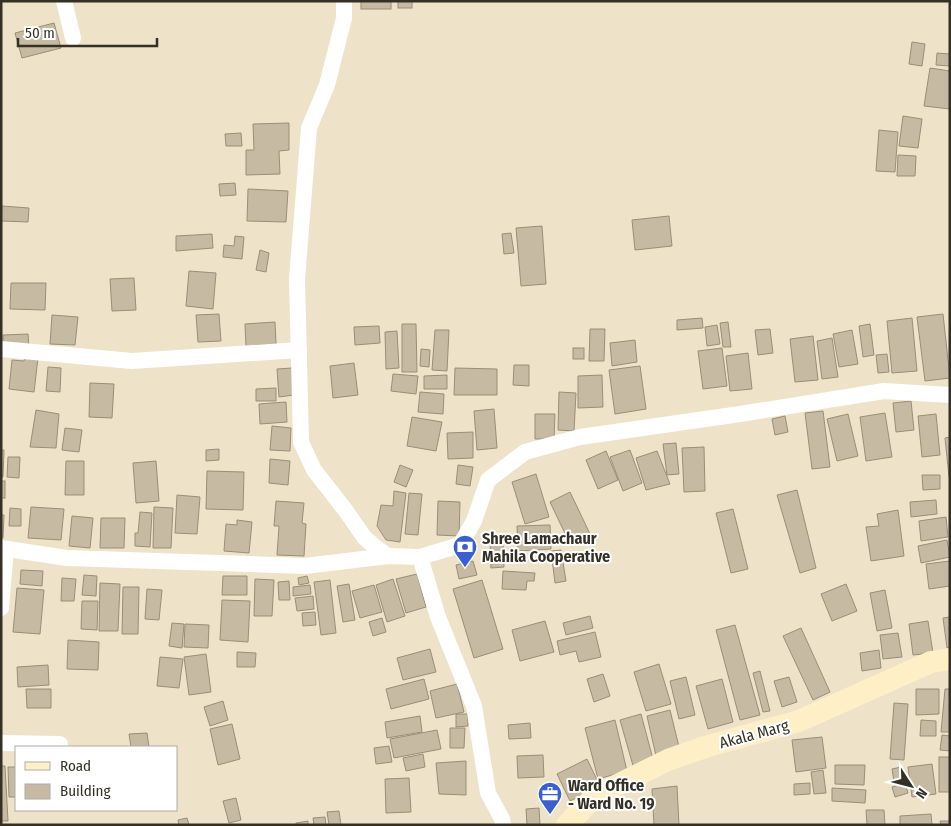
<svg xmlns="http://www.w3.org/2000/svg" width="951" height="826" font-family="'Fira Sans Condensed',sans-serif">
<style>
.building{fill:#c6baa2;stroke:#998e77}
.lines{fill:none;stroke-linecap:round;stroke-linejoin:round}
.street{stroke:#fff;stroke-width:16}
.secondary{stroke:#ffefc7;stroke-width:22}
.labels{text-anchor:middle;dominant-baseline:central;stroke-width:4;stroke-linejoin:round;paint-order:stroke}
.poi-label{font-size:16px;font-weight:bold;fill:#343026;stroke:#fff;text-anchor:start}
.street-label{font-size:16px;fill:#343026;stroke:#fff}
</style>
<rect width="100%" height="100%" fill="#eee2c9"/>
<g class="building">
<rect x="361" y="1" width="30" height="8"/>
<rect x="398" y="1" width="14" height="7"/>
<path d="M54,23l7,25 -39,10 -7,-25z"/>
<path d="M912,42l13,2 -3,22 -13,-2z"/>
<path d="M937,53l13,1v12l-14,-1z"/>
<path d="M930,68l20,3v38l-26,-3z"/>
<path d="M903,116l19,3 -4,29 -19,-2z"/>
<path d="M289,123v27l-10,1 1,23 -34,1v-25h8l-1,-26z"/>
<path d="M879,130l19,2 -3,40 -19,-1z"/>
<path d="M241,133l1,13h-16l-1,-12z"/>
<path d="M898,155l18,1 -1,20h-18z"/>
<path d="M235,183l1,12 -16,1 -1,-12z"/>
<path d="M248,189l40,2 -2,31 -39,-1z"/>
<path d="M2,206l27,2 -1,14 -27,-1z"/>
<path d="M669,216l3,30 -37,4 -3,-30z"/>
<path d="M542,226l4,58 -25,2 -5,-58z"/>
<path d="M511,233l3,20 -10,1 -2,-20z"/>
<path d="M212,234l1,14 -37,3v-15z"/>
<path d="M235,236l9,1 -2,22 -19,-2 1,-12 10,1z"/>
<path d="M260,250l9,3 -3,19 -10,-2z"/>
<path d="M189,271l27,2 -3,36 -27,-3z"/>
<path d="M134,278l2,32 -24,1 -2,-32z"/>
<path d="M11,283h35l-1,27 -35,-1z"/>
<path d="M219,314l2,27 -23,1 -2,-27z"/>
<path d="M943,314l7,64 -25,3 -8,-64z"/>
<path d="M52,315l26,2 -3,28 -25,-1z"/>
<path d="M702,318l1,10 -26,2v-10z"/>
<path d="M912,318l5,53 -25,2 -5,-52z"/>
<path d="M275,322l1,22 -30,2 -1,-22z"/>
<path d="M728,322l3,25h-8l-3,-24z"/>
<path d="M402,324h14l1,48h-15z"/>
<path d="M870,324l4,31 -11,2 -4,-31z"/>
<path d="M717,325l3,19 -13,2 -2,-19z"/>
<path d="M379,326l1,17 -25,2 -1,-18z"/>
<path d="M590,329h15l-1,32h-15z"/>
<path d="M770,329l3,24 -15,2 -3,-25z"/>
<path d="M435,330h14l-2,41 -15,-1z"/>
<path d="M852,330l6,34 -19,3 -6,-33z"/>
<path d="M397,331l2,37 -13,1 -1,-37z"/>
<path d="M28,334l1,14h-26v-13z"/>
<path d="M813,336l5,44 -23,2 -5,-43z"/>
<path d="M832,338l6,39 -16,2 -5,-38z"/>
<path d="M635,340l2,22 -25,4 -2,-23z"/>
<rect x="573" y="348" width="11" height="11"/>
<path d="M722,348l5,38 -24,3 -5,-38z"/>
<path d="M421,349l9,1 -1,17 -9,-1z"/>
<path d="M748,353l4,36 -22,2 -4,-35z"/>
<path d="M887,354l2,18 -11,1 -2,-18z"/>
<path d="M25,357l13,1 -4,34 -25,-3 3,-29 12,1z"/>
<path d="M354,363l4,32 -25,3 -3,-32z"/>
<path d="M514,365h15v21l-16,-1z"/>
<path d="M640,366l6,43 -31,5 -6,-44z"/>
<path d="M48,367l13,1 -1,24 -14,-1z"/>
<path d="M292,368l2,27 -15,2 -2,-28z"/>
<path d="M455,368l42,1v26h-43z"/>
<path d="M393,374l25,2 -2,18 -25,-3z"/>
<path d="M447,375v14h-23v-13z"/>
<path d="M602,375l1,32 -25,1v-32z"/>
<path d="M90,383l24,1 -2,34 -23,-1z"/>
<path d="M276,388v13h-20v-12z"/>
<path d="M420,392l24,2 -1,20 -25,-2z"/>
<path d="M559,392l17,1 -2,38 -16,-1z"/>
<path d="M911,401l3,29 -18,2 -3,-29z"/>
<path d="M286,402l1,20 -27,2 -1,-20z"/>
<path d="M494,409l3,39 -20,2 -3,-39z"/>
<path d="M36,410l23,4 -3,34 -26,-1z"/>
<path d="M823,411l7,56 -18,2 -7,-56z"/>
<path d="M885,413l7,44 -26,4 -6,-44z"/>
<path d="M535,414h20l-1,25h-19z"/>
<path d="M848,414l10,42 -21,5 -10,-42z"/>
<path d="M936,414l4,41 -18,2 -4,-41z"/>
<path d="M785,416l3,16 -13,3 -3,-16z"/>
<path d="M412,417l30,5 -6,29 -29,-5z"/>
<path d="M272,426l19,2 -1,23 -20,-1z"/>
<path d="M65,428l17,2 -3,22 -17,-2z"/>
<path d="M473,432v26l-25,1 -1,-26z"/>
<path d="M950,437v39l-1,1 -4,-39z"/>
<path d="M676,443l3,31 -12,1 -4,-31z"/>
<path d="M704,447l1,44 -21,1 -2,-44z"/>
<path d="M219,449v11l-13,1v-11z"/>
<path d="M1,450h3l-1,27h-2z"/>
<path d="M630,450l12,33 -19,8 -13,-34z"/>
<path d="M606,451l12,29 -20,9 -12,-29z"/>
<path d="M657,451l13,33 -24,6 -10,-32z"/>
<path d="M8,457h12l-1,21 -12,-1z"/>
<path d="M270,459l20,2 -2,24 -19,-2z"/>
<path d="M66,461h18v34h-19z"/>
<path d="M156,461l3,40 -23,2 -3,-40z"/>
<path d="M400,465l13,5 -7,17 -12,-5z"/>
<path d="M458,465l15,2 -3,19 -14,-2z"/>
<path d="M207,471l37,1 -1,38 -37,-1z"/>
<path d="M536,474l13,43 -24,7 -13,-42z"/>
<path d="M922,475h18v14l-17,1z"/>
<rect x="1" y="481" width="4" height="17"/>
<path d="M797,490l19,78 -16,5 -23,-78z"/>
<path d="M394,491l12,2 -6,49 -14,-2 -9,-14 4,-21 12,1z"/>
<path d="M570,492l21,44 -20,10 -21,-44z"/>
<path d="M409,493l13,1 -4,41 -13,-1z"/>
<path d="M177,495l23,2 -3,37 -22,-1z"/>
<path d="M936,500l1,14 -26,3 -1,-15z"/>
<path d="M276,501l28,2 -2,20 4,1 -2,32 -27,-1 2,-29h-5z"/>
<path d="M438,501l22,1 -1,34 -22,-1z"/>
<path d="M31,507l33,2 -3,31 -33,-2z"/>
<path d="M154,507l19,1 -2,40h-18z"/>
<path d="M10,508l11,1v17h-12z"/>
<path d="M733,509l15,60 -17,4 -15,-60z"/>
<path d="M898,510l6,46 -33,5 -5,-34 13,-1 -2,-12z"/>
<path d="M140,512l12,1 -2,34 -15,-1v-13h3z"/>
<path d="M1,515h3l-1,23h-2z"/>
<path d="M72,516l21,2 -3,30 -21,-2z"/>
<path d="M946,517l2,20 -27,4 -2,-20z"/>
<path d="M101,518h24l-1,30h-24z"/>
<path d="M237,520l15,2 -3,31 -25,-2 2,-27 11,1z"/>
<path d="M550,525l1,24 -33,2 -1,-25z"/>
<path d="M947,540l3,17 -29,6 -3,-17z"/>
<path d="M490,541h13l1,26 -13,1z"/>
<path d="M561,550l5,31 -11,2 -4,-32z"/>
<path d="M473,561l4,14 -18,4 -3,-14z"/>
<path d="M950,561v25l-21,3 -3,-25z"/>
<path d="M21,570l22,1 -1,15 -22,-2z"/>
<path d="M503,571l32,2 -1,8h-7l-1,9 -24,-1z"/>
<path d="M417,574l9,33 -20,6 -10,-34z"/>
<path d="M84,575l13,1 -1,20 -14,-1z"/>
<path d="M223,576h24v19h-25z"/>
<path d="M307,576l2,7 -10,2 -1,-7z"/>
<path d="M62,578l14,1 -2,22h-13z"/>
<path d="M255,579l19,1 -2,36h-18z"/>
<path d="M393,579l12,37 -18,6 -11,-37z"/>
<path d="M330,580l6,53 -15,2 -7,-53z"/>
<path d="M482,580l21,69 -29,9 -21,-69z"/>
<path d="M289,581l1,19h-11l-1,-18z"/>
<path d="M100,583l20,1 -2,47h-19z"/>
<path d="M349,584l6,36 -12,2 -6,-36z"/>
<path d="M846,584l11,27 -25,10 -11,-27z"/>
<path d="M310,585l1,9 -18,2v-9z"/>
<path d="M374,585l8,27 -22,6 -8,-27z"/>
<path d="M123,587h16l-1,47h-16z"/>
<path d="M17,588l27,2 -4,44 -27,-2z"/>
<path d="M147,589l15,1 -3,30 -14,-1z"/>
<path d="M885,590l7,38 -15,3 -7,-38z"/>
<path d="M313,596l1,13 -17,2 -2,-13z"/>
<path d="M222,600l28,1 -2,41 -28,-2z"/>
<path d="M82,601h16l-1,29 -16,-1z"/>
<path d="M315,612l1,13 -13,1 -1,-13z"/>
<path d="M590,616l3,12 -27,7 -3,-12z"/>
<path d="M950,617v30l-3,1 -4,-30z"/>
<path d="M382,618l4,14 -13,4 -4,-14z"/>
<path d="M545,621l9,31 -34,9 -8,-31z"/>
<path d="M928,621l5,32 -20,2 -4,-31z"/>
<path d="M172,623l12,1 -2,24 -13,-2z"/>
<path d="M185,624l24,1 -1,23 -24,-1z"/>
<path d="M735,625l25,90 -20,5 -24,-90z"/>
<path d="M801,628l29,64 -17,8 -30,-64z"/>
<path d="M595,632l6,25 -22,5 -3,-11 -16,4 -3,-14z"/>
<path d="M898,633l4,24 -19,2 -3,-24z"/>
<path d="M68,640l31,2 -1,28 -31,-1z"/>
<path d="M430,649l6,23 -33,8 -6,-22z"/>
<path d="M879,650l2,18 -19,3 -2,-18z"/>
<path d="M237,652l19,1 -1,14h-18z"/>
<path d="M206,654l5,38 -22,3 -5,-38z"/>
<path d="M160,657l23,2 -4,29 -22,-2z"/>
<path d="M659,664l12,40 -25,7 -12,-39z"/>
<path d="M48,665l1,20 -31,2 -1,-20z"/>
<path d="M760,671l10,40 -7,1 -10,-39z"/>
<path d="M603,674l7,22 -16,6 -7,-23z"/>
<path d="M686,677l9,38 -16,4 -9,-38z"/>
<path d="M789,677l8,25 -15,5 -8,-26z"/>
<path d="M424,679l5,20 -38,10 -5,-20z"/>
<path d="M722,679l11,43 -25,7 -12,-43z"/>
<path d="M457,684l7,28 -28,6 -6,-27z"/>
<path d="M26,689h25v19h-24z"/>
<path d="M916,689h23v25l-23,1z"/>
<path d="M945,689h5v43h-9z"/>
<path d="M223,701l5,19 -18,6 -6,-19z"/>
<path d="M894,703l14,1 -4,56 -14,-1z"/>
<path d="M670,710l10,41 -24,5 -9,-40z"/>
<path d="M456,714h12v12l-12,1z"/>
<path d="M641,714l13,49 -20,6 -14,-49z"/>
<path d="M420,716l2,16 -35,6 -2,-16z"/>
<path d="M615,720l12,51 -29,8 -13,-51z"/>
<path d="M921,720l15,1v15h-16z"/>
<path d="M530,723l1,15 -22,1 -1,-14z"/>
<path d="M232,724l8,35 -22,6 -8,-36z"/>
<path d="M450,728h15l-1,20h-14z"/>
<path d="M437,730l4,19 -47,9 -4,-19z"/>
<path d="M147,733l2,14h-18l-2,-13z"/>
<path d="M942,735l8,1v15l-10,-1z"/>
<path d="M822,737l4,31 -30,4 -4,-32z"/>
<path d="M389,746l3,16 -16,2 -2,-16z"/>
<path d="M423,754l2,13 -19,4 -3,-13z"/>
<path d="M543,755l1,22 -26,1 -1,-22z"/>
<rect x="939" y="757" width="11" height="35"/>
<path d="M587,759l13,27 -30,15 -13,-27z"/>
<path d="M466,761v34l-27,-1 -3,-31z"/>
<path d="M932,764l4,30 -24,3 -4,-30z"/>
<path d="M835,765h30l-1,20 -29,-1z"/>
<path d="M1,766h4l3,55h-7z"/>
<path d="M8,767h8v30h-7z"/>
<path d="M901,767l1,13 -8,2 -2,-13z"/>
<path d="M823,770l3,23 -12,1 -3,-22z"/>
<path d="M409,778l2,34 -25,1 -1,-34z"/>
<path d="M810,783v11l-16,1v-11z"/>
<path d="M905,783l3,10 -13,4 -3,-10z"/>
<path d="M677,786l2,39h-25l-2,-36z"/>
<path d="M832,788l34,2 -1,13 -33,-2z"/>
<path d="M236,798l5,22 -12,3 -6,-22z"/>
<path d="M539,808l1,17h-13l-1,-16z"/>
<path d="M866,810h18l1,15h-18z"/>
<path d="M339,811l2,14h-12l-2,-13z"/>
<path d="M931,814l1,11h-32v-9z"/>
<path d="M325,817l1,8h-12l-1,-7z"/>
<path d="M187,818l2,7h-10l-1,-5z"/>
<path d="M308,821v4h-12v-2z"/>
<path d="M940,821h10v4h-9z"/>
</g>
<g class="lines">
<g class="street">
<path d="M64,1l9,37"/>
<path d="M344,1v17l-17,67 -18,43 -12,151 4,163 13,28 32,41 18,26 10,9 14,10"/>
<path d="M1,349l131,12 167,-11"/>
<path d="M1,548l66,10 238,8 83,-10 32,1 40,-12 14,-24 14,-41 37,-28 55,-15 160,-23 144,-23 66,4"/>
<path d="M420,557l18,60 36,89 14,87 14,26 1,6"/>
<path d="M1,608l5,-59"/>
<path d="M1,743l59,1"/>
</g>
<path class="secondary" d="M567,825l28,-29 73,-36 37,-13 94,-26 132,-59 19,-3"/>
</g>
<defs>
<symbol id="bank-pin" viewBox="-11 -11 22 30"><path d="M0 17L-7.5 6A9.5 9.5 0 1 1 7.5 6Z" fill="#395fd0" stroke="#fff"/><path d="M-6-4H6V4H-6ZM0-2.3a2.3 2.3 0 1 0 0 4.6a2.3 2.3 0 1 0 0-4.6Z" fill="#fff"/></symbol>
<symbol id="office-pin" viewBox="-11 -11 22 30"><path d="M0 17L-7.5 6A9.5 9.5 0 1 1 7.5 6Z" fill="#395fd0" stroke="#fff"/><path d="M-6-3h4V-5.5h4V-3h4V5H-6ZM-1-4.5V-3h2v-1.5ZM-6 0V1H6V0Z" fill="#fff"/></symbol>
</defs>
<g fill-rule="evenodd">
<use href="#bank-pin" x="451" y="533" width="28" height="38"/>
<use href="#office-pin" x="536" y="780" width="28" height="38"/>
</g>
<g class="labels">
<g class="poi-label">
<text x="482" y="538">Shree Lamachaur<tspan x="482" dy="18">Mahila Cooperative</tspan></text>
<text x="568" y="785">Ward Office<tspan x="568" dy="18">- Ward No. 19</tspan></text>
</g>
<g class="street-label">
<text transform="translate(754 734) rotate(-15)">Akala Marg</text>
</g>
</g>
<rect width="951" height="826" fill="none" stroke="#343026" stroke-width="5"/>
<rect x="15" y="746" width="162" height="65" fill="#ffffff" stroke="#aeaca8"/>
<rect x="25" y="762" width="25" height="8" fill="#ffefc7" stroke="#aeaca8"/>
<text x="60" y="771" font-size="15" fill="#343026">Road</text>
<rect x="25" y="784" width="25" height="15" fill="#c6baa2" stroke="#aeaca8"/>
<text x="60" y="796" font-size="15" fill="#343026">Building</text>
<g transform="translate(911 786) rotate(126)" stroke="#ffffff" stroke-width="4" paint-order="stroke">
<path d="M0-4L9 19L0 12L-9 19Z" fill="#343026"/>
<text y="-8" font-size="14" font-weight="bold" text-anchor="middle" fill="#343026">N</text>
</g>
<path d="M18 38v8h139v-8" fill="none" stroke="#343026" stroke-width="2.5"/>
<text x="25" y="38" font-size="15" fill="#343026" stroke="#ffffff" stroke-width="4" paint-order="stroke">50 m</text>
</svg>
